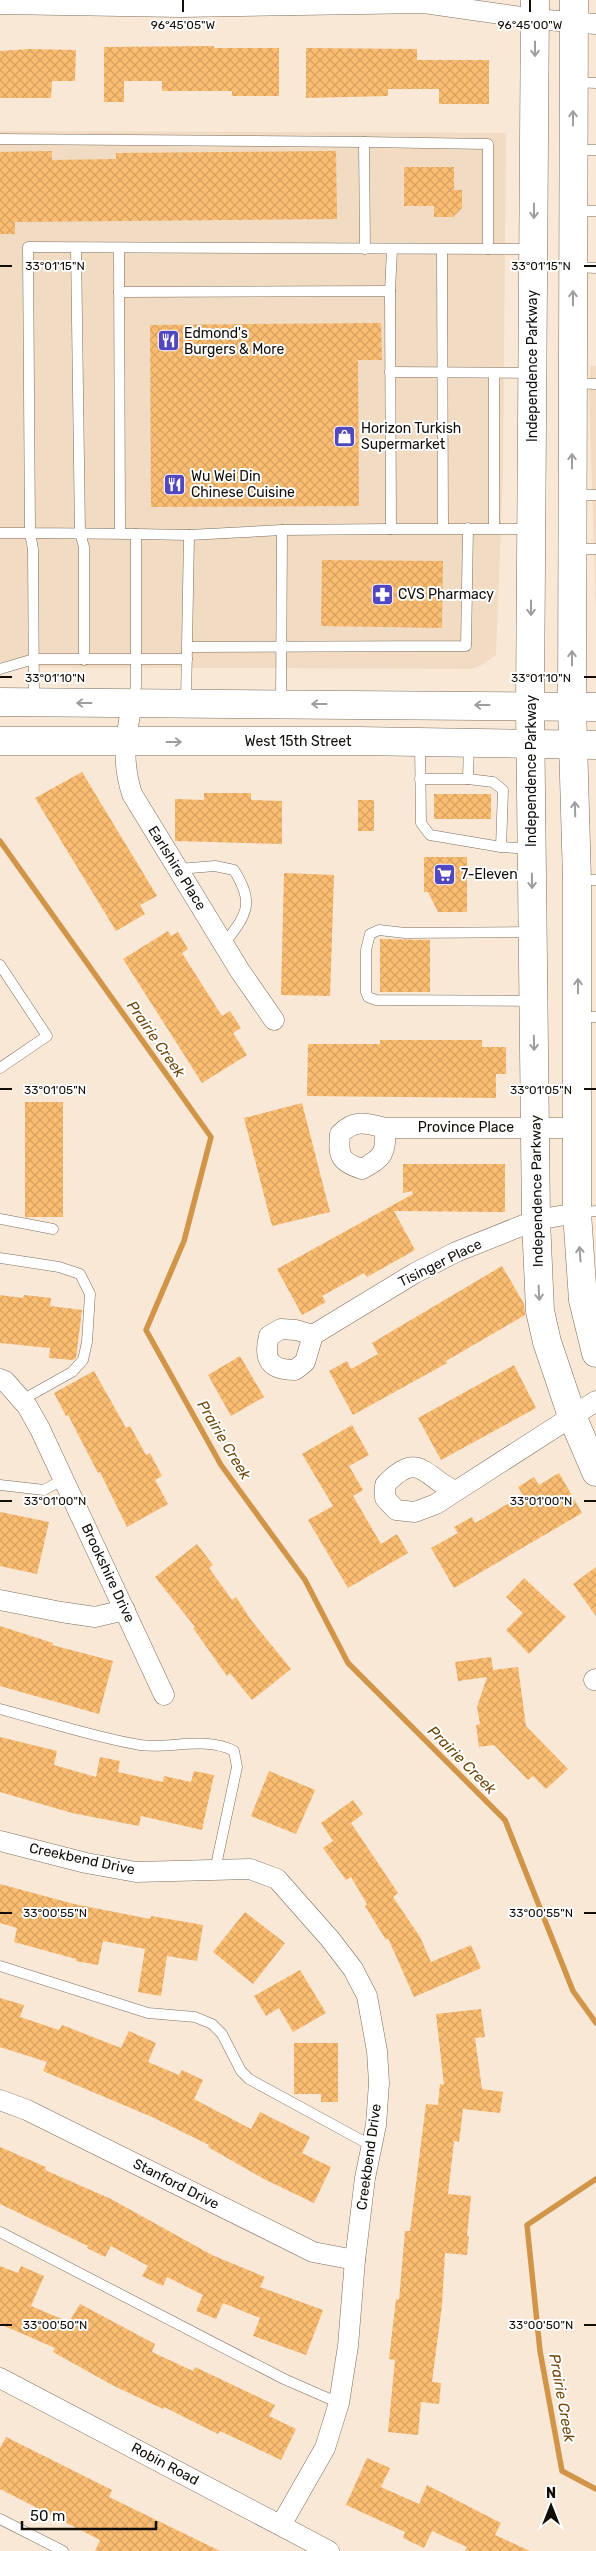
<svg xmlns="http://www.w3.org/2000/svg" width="596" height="2551" font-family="Rubik,sans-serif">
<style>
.built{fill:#f1dbc2}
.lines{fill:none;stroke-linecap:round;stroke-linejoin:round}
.stream{stroke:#d19549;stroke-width:5.5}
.building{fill:url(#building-cross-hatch)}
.lane-casing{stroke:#7c6e5d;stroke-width:11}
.street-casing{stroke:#7c6e5d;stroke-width:21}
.secondary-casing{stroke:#7c6e5d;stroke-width:29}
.lane{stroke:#fff;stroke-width:10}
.street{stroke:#fff;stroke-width:20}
.secondary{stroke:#fff;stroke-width:28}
.oneway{stroke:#a09e9c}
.ticks{fill:none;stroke:#120d07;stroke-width:2}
.labels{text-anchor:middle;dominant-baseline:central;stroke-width:4;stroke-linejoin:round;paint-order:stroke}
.poi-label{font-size:14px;fill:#120d07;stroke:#fff;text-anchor:start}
.street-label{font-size:14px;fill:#120d07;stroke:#fff}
.water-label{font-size:15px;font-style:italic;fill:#6f470a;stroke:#fff}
.ticks-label{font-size:12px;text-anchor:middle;fill:#120d07;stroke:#fff;stroke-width:4;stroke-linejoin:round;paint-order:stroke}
</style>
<defs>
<pattern id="building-cross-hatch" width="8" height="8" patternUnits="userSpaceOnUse" patternTransform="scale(1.25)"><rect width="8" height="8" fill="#fbbd72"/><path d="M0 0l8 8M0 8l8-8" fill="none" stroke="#d6a161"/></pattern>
</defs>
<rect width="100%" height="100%" fill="#f9e8d5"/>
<g class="built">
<path d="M0,131l506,2 -3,342 -7,180 -16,11 -9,3 -471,-2z"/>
<path d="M590,366h6v248l-7,-223z"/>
</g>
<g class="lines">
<g class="stream">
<path d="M0,841l211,296 -27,104 -38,89 75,135 84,115 43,83 157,157 68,171 23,32"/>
<path d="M596,2179l-69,46 13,126 22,120 34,18"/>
</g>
</g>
<g class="building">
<path d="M214,46v2h65v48h-47v-5h-70v-10h-38v21h-20v-55z"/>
<path d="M306,48l111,1v11h72v44h-50v-15h-51v7l-82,2z"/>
<path d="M30,49l46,1 -1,31h-23l-1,17h-51v-47z"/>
<path d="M52,151v9l64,-1v-6l220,-2 1,68 -322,3v12h-15v-82z"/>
<path d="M404,167h50v23h8v18l-9,9h-19v-11h-30z"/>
<path d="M381,323l1,37h-24l1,146 -208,1 -1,-182z"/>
<path d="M322,560l121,1 -1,67 -121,-2z"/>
<path d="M82,772l75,124 -17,9 5,9 -29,17 -81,-133z"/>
<path d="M204,793h47v7l31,1v43l-107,-3v-42l29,1z"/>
<rect x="434" y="794" width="57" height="25"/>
<rect x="358" y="800" width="16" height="31"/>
<path d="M424,857h43v55h-29l-10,-20h-4z"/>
<path d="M284,873l50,2 -4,121 -49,-1z"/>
<path d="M168,931l3,5 7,-4 10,17 -6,4 40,63 8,-5 11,17 -8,5 14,22 -45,28 -79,-124z"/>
<path d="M380,939l50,1v52h-50z"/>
<path d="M380,1040h102v7h24v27h-10v24l-189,-2 1,-52h72z"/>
<rect x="25" y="1102" width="38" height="115"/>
<path d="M302,1103l28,109 -58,14 -28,-108z"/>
<path d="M403,1164h102v48l-111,-1 21,39 -48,27 -3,-4 -42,23 4,6 -24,13 -25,-46 136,-75 -1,-3 -9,2z"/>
<path d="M502,1266l22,38 1,11 -79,46 1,2 -94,52 -24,-44 18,-10 4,8 27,-15 -6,-11z"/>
<path d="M0,1295l23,3 1,-3 27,3 -1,8 32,4 -6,48 -3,2 -24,-2 1,-10 -50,-5z"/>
<path d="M240,1356l24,41 -33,19 -23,-41z"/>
<path d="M514,1365l22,43 -95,52 -23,-42z"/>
<path d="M94,1371l32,57 4,-2 16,29 4,-2 12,23 -7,4 13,24 -41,23 -27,-55 -2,1 -30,-58 -2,1 -12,-23z"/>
<path d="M352,1425l17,30 -20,11 14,24 -10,6 28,48 16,-10 11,19 -60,35 -40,-68 25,-14 -31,-52z"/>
<path d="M559,1473l23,40 -128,75 -23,-40 27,-15 -4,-6 18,-10 3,6 48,-28 -5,-8 16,-10 5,8z"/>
<path d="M0,1512l49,10 -12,52 -37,-8z"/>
<path d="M197,1544l16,21 -4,3 23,32 4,-3 15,23 40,49 -39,31 -22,-27 -3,3 -34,-48 2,-1 -40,-50z"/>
<path d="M596,1567v49l-23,-32z"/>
<path d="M524,1578l42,39 -37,37 -23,-24 17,-17 -17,-16z"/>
<path d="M0,1626l53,17 -1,2 61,16 -14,53 -99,-28z"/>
<path d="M491,1657l2,13 25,-3 8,59 42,43 -22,20 -13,-13 -5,4 -34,-35 -15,2 -3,-22 4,-1 -3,-17 10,-30 -29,4 -3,-19z"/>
<path d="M0,1737l57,14 -3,14 42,12 4,-20 20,4 -2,11 45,10 1,-6 27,6 3,-11 20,4 -12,55 -61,-14 -2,10 -67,-13 -72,-21z"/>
<path d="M269,1771l46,19 -19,44 -45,-18z"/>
<path d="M353,1800l10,14 -12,9 47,70 -5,4 27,40 11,25 40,-17 10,23 -67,29 -26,-59 -2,2 -21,-34 2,-2 -16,-27 -5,3 -23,-32 10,-7 -12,-18z"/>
<path d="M0,1884l74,20 76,15 1,-3 52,9 -6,36 -30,-5 -6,40 -23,-4 7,-43 -42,-8 -5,24 -22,-4v-2l-62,-17 3,-14 -17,-5z"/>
<path d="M245,1912l40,31 -32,41 -40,-32z"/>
<path d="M300,1970l26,43 -33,19 -14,-24 -13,8 -12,-20z"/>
<path d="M0,1998l24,7 -4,12 39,13 3,-5 59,23 8,-17 27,12 -8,19 31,13 3,-5 21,10 -9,19 57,30 9,-17 50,25 -8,16 29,14 -17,36 -50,-24 -56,-32 1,-2 -57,-28 -109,-46 4,-9 -47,-15z"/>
<path d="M481,2009l4,28 -10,1 7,51 21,3 -3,21 -37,-4 -4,33 -5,-1 -6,53 23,2 -4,40h2l-2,19 -22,-2 -3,52 -10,77 9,1 -2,21 -18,-2 -3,33 -30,-3 7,-72 -6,-1 7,-60 3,1 6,-69h5l16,-127 12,1 2,-21 4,1 -8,-71z"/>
<path d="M294,2043h44v59h-17v-8h-27z"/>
<path d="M0,2147l46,20 -1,3 66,29 101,56 53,22 -5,10 63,23 -17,45 -53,-19 7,-18 -37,-15 -7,16 -20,-8 7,-16 -36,-18 -4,9 -21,-10 6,-10 -37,-20 -6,11 -18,-9 1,-2 -88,-42z"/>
<path d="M0,2266l18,7 3,-7 23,10 -13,30 38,16 11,-18 75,40 -3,8 41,19 2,-4 80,38 -6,11 27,13 -15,31 -61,-29 -2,3 -54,-27 -1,2 -51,-24 -59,-33 2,-4 -55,-24z"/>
<path d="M6,2437l106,53 -3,7 111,54h-125l5,-11 -100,-51v-41z"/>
<path d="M367,2458l23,10 -9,19 38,17 8,-19 74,38 -6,12 35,16h-65l2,-4 -35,-16 -8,17 -21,-10 2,-6 -59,-27z"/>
</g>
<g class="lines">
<defs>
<g id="lane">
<path d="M574,82l22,1"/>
<path d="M0,139l364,3"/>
<path d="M574,150h22"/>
<path d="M574,211h22"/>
<path d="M76,248l4,285 4,14v113"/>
<path d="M119,248l1,284"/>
<path d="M365,249l-1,-107 124,2v105"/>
<path d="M442,249l1,279"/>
<path d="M574,267l22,1"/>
<path d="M390,291l2,-42"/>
<path d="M119,292l271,-1 1,238h140"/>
<path d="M390,372l141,1"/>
<path d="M494,373v155"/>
<path d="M575,383l21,1"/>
<path d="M573,495h23"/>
<path d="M0,533h30l3,16 1,153"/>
<path d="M136,534l-106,-1 -2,-286 504,2"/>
<path d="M189,535l93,-5"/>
<path d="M573,549h23"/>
<path d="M189,647l277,-1 2,-118"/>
<path d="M0,669l34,-10h153"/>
<path d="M133,702l3,-16v-152l53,1 -3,167"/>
<path d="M281,703l1,-173 109,-1"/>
<path d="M420,743l1,80 9,12 71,12 31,2"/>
<path d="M420,779h48l1,-36"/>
<path d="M468,779l25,3 10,8 -2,57"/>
<path d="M178,869l37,-3 19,4c21,34 13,44 -10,74"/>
<path d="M577,880h19"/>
<path d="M532,932l-127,1 -26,-3 -9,4 -4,16v42l2,5 8,3 158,1"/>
<path d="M0,965l47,71 -47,32"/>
<path d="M578,1017h18"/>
<path d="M578,1213l18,-2"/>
<path d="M0,1219l53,10"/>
<path d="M0,1258l59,9 21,7 10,20 -3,48 -4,18 -11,12 -50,28"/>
<path d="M0,1485l44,5 20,-11"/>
<path d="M0,1709c46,12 93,28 140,36 31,4 66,-9 94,6l3,16 -22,103"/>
<path d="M0,1966l148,47 47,4 17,7 10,10 19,37 8,8 123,67"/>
<path d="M0,2232l284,147 55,24"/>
<path d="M0,2519l63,32"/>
</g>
<g id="street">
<path d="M0,4l181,3 243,-4 111,16 61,5"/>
<path d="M132,703c-6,35 -11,56 0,91l108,177 34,49"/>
<path d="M385,1128c1,25 -1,29 -23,41 -22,-7 -24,-13 -22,-35 15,-15 26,-11 45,-6h192"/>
<path d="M281,1329l15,1 17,5 -8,27 -10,8c-25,0 -32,-10 -26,-34z"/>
<path d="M313,1335l102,-62 41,-21 80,-32 41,-7"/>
<path d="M0,1379l5,2 22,25 13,23 124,266"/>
<path d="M455,1491c-31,-14 -36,-42 -70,-6v13l11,12 19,2 21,-8 160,-103"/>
<path d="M0,1600l61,12 34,5 30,-7"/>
<path d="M594,1680l2,-1"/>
<path d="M0,1841l86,22 50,9 114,-3 27,10 53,60 23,30 14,27 10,55 2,32 -3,42 -11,53 -10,82 -7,86 -9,57 -14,45 -44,77"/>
<path d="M0,2100l27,10 286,142 42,8"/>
<path d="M0,2378l329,173"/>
</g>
<g id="secondary">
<path d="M535,0l-5,706 6,514 4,91 7,31 25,74 24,56"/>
<path d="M574,0l-2,707 5,173v333l6,87 13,53"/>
<path d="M0,702l596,5"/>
<path d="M0,741h358l238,4"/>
</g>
</defs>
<use href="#lane" class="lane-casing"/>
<use href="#street" class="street-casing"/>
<use href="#secondary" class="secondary-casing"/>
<use href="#lane" class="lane"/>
<use href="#street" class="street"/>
<use href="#secondary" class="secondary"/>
</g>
<defs><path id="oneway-shaft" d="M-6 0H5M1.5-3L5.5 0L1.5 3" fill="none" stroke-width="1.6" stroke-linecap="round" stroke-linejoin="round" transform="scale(1.25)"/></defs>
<g class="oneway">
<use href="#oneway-shaft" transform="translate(535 49) rotate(90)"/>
<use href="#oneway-shaft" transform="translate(573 118) rotate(-90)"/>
<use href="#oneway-shaft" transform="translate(534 211) rotate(90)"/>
<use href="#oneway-shaft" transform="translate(573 298) rotate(-90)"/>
<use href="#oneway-shaft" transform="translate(572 461) rotate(-90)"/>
<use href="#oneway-shaft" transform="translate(531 608) rotate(90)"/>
<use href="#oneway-shaft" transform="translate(572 658) rotate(-90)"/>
<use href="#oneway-shaft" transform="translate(84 703) rotate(180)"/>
<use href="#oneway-shaft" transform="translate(319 704) rotate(-180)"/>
<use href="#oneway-shaft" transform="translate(482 705) rotate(-180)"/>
<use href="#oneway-shaft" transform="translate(174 742)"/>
<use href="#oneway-shaft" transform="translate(575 809) rotate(-92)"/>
<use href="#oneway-shaft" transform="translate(532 881) rotate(89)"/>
<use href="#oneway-shaft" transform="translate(578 986) rotate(-90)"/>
<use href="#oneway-shaft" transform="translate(534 1043) rotate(89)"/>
<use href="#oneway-shaft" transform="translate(580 1254) rotate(-94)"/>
<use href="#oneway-shaft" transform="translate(539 1293) rotate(87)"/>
</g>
<path class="ticks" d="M183,0v12M530,0v12M0,266h12M584,266h12M0,677h12M584,677h12M0,1089h12M584,1089h12M0,1501h12M584,1501h12M0,1913h12M584,1913h12M0,2325h12M584,2325h12"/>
<defs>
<symbol id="restaurant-square" viewBox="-11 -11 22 22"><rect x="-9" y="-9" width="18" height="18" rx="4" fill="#5147be" stroke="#fff"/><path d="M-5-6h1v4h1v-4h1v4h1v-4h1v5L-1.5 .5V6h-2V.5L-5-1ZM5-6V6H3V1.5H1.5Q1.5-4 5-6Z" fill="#fff"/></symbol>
<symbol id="shop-square" viewBox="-11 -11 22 22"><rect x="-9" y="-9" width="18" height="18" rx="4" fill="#5147be" stroke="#fff"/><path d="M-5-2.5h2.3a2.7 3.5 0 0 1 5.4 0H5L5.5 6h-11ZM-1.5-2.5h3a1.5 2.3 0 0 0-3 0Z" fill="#fff"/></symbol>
<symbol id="pharmacy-square" viewBox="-11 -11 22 22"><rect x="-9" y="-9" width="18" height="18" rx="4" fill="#5147be" stroke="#fff"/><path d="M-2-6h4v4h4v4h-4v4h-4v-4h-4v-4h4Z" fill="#fff"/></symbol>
<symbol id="supermarket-square" viewBox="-11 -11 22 22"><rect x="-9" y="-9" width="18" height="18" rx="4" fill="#5147be" stroke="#fff"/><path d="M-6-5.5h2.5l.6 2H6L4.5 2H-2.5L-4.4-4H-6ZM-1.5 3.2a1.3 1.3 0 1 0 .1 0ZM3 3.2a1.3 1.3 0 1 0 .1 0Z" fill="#fff"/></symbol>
</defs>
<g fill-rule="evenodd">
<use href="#restaurant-square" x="156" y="328" width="25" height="25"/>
<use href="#shop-square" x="332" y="424" width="25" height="25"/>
<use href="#restaurant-square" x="162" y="472" width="25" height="25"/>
<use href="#pharmacy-square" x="370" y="582" width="25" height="25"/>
<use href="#supermarket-square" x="432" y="862" width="25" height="25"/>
</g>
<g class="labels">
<g class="poi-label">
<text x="184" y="333">Edmond's<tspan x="184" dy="16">Burgers &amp; More</tspan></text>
<text x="361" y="428">Horizon Turkish<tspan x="361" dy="16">Supermarket</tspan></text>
<text x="191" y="476">Wu Wei Din<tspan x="191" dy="16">Chinese Cuisine</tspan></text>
<text x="398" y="594">CVS Pharmacy</text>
<text x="461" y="874">7-Eleven</text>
</g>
<g class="street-label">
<text transform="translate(532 366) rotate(-90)">Independence Parkway</text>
<text x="298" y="741">West 15th Street</text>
<text transform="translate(531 771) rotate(-90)">Independence Parkway</text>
<text transform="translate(177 868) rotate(58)">Earlshire Place</text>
<text x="466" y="1127">Province Place</text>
<text transform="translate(537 1191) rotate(-91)">Independence Parkway</text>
<text transform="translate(440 1263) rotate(-26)">Tisinger Place</text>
<text transform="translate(108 1573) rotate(65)">Brookshire Drive</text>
<text transform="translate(82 1859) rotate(12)">Creekbend Drive</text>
<text transform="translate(369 2157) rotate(-82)">Creekbend Drive</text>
<text transform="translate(176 2184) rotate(27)">Stanford Drive</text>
<text transform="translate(165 2464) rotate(28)">Robin Road</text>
</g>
<g class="water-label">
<text transform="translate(156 1039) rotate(55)">Prairie Creek</text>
<text transform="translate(224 1440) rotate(59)">Prairie Creek</text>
<text transform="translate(462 1760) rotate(45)">Prairie Creek</text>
<text transform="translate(562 2398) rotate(80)">Prairie Creek</text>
</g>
</g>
<g class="ticks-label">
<text x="183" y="29">96°45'05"W</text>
<text x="530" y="29">96°45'00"W</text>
<text x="55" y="270">33°01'15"N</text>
<text x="541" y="270">33°01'15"N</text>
<text x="55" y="682">33°01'10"N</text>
<text x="541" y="682">33°01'10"N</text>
<text x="55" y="1094">33°01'05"N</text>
<text x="541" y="1094">33°01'05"N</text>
<text x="55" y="1505">33°01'00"N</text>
<text x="541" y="1505">33°01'00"N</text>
<text x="55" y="1917">33°00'55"N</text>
<text x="541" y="1917">33°00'55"N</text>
<text x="55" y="2329">33°00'50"N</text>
<text x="541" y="2329">33°00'50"N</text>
</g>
<g transform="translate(551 2506)" stroke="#ffffff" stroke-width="4" paint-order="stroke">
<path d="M0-4L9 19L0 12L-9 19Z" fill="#120d07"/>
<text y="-8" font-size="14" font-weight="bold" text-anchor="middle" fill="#120d07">N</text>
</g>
<path d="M22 2521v8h134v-8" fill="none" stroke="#120d07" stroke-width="2.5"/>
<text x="30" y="2521" font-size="15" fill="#120d07" stroke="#ffffff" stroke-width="4" paint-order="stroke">50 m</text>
</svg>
